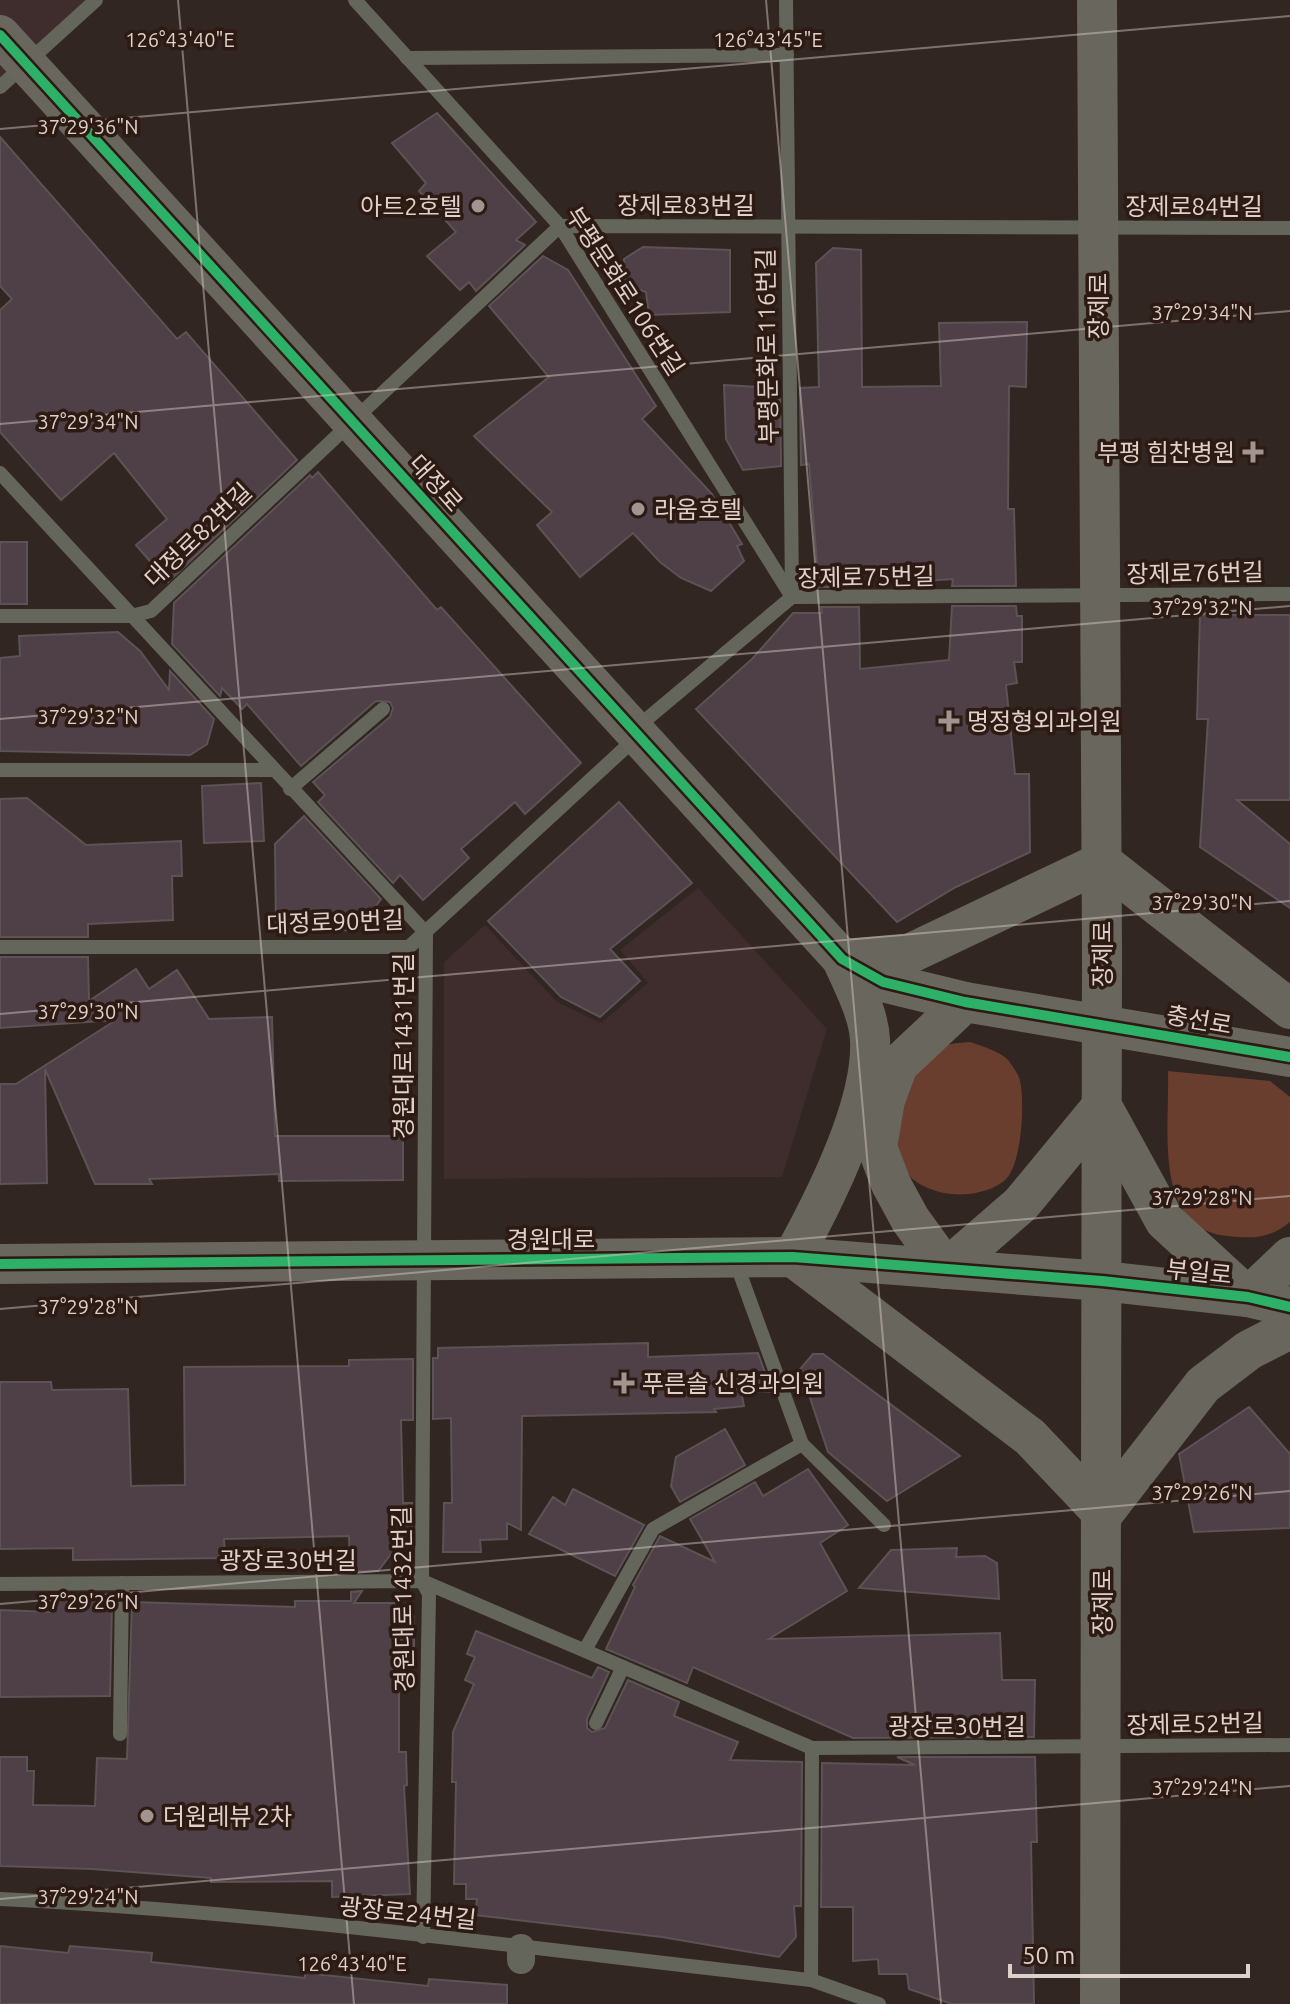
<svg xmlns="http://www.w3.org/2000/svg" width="1290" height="2004" font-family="Ubuntu,'Noto Sans KR',sans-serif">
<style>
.commercial{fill:#3f2c2c}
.green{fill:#6a3e2e}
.building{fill:#4f3f47;stroke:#5c5354;stroke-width:2}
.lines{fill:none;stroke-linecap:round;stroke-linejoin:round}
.lane{stroke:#65665b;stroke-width:14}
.street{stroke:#65665b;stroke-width:28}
.secondary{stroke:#69675d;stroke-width:40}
.cycleway-casing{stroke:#2d1a12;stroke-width:15}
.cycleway{stroke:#2db169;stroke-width:10}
.ticks{fill:none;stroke:#ded0cb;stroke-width:2;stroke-opacity:0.45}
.poi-dot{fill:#a29490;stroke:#2d1a12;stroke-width:3}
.labels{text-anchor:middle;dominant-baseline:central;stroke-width:7;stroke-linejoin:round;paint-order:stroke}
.street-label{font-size:24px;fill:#ded0cb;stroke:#2d1a12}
.poi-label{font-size:24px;fill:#ded0cb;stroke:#2d1a12;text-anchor:start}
.ticks-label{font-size:20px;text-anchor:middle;fill:#ded0cb;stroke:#2d1a12;stroke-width:7;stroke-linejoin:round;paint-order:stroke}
</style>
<rect width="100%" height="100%" fill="#322622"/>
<g class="commercial">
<path d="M0,0h96l-96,87z"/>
<path d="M698,888l129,141 -45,148 -338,2v-217l41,-37 72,77 44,21 47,-40 -28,-33z"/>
</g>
<g class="green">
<path d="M970,1042c11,4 30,9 38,18 4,5 11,15 12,21 5,21 2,86 -16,100 -35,26 -102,14 -109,-33 -6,-39 13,-76 45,-100 7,-5 21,-5 30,-6z"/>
<path d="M1168,1071l102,10 20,16v125c-19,16 -38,17 -63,14 -75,-8 -57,-109 -59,-165z"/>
</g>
<g class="building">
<path d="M437,113l99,109 -20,18 9,5 -49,46 -7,-9 -9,8 -33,-34 29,-24 -37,-41 7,-8 -34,-40z"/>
<path d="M0,137l177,202 9,-7 111,128 -129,122 -32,-37 31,-26 -53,-66 -53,47 -61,-68v-122l12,-11 -12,-13z"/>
<path d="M643,247l87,3v62l-81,3 -3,-23 -22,-8v-25z"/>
<path d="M833,248l28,2 1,137 79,-1 -2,-63 88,-1 -1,65 -17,-1 -1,123h6l2,77h-64l1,-7 -27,2v-13l-68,1v18h-39l-10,-123 -8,1 -1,-77 19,-1 -3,-124z"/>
<path d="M543,256l25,14 88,136 -14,13 70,75 30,50 -5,2 7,15 -33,30 -30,-13 -21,-16 -27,-29 -53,44 -43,-52 15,-13 -78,-76 75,-59 -60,-71z"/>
<path d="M724,385l56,3 1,78 -38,4 -17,-31z"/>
<path d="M318,472l119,138 4,-3 140,156 -56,51 -10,-12 -54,47 8,9 -46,42 -23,-25 -7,8 -75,-81 7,-7 -12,-13 77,-65 3,-9 -3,-6 -14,-1 -75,65 -54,-62 -5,5 -20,-21 -2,8 -48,-52 2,-41 136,-128 2,3z"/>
<rect x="0" y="542" width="27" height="62"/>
<path d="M952,606h64l1,10h5v46h-8l3,21 -11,2 9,89h14l1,78 -74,35 -59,35 -201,-213 56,-50 41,-46h29l-1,-6h38l1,62 89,-9z"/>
<path d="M1200,615h90v185h-53l53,44v64l-90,-61 8,-128h-11z"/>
<path d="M118,632l22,19 29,39 1,-19 44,48 -7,25 -17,11 -190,-4v-93l20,-2 -1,-20z"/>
<path d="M261,783l3,58 -60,2 -2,-57z"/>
<path d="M27,798l59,47 95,-4 1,35h-10l1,44 -85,4v13h-88v-138z"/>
<path d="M619,802l73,81 -82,66 30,32 -40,36 -39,-20 -73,-76z"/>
<path d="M304,816l77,83 -23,31 -82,2 -1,-88z"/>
<path d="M0,957h88l1,44 47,-32 13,20 28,-19 32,49 63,-2 3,119h128v44l-124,1v-7l-130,5 3,5h-57l-50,-115 2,114 -47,1v-100h16l100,-64 -116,8z"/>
<path d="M648,1343v14l110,-4 14,39 -31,-1 3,15 -30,3 2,3 -194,4 -1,114 -14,-7v16l-27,1 1,12h-38l1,-49h8l-1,-85 -18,1v-61h5v-10z"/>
<path d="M813,1354h10l137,102 -73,45 -59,-49 -20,-60h-14l-4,-11z"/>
<path d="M413,1359v61h-12l2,83h9v24l-34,44 -28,1 -1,-36 -125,3 1,19 -152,2v-12l-73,1v-167h51l1,8 76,-1 3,97 54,-1 -1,-118 165,-1v-6z"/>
<path d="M1249,1407l41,47v74l-96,4 -15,-78z"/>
<path d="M725,1429l20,36 -65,37 -9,-16 5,-29z"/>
<path d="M808,1469l40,56 -28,18 27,48 -78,48 231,-6 2,47h33l-1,57 -181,1 -160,-71 -6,16 -81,-34 29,-62 -2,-2 27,-49 55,26 -25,-43 65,-37 8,14z"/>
<path d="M573,1489l71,36 -29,51 -86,-42 24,-37 12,8z"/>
<path d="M957,1548l-1,9 29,-1 12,7 2,36 -140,-11 32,-38z"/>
<path d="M362,1591l-8,12h41l19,13v39h-15v97h7l1,33 -3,1 6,108 -78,3v-16l-121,1v-4l-119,-9 -92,-3v-109h27v14h7l-1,34 62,1 2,-48 30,1 5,-157 163,5v-6h56v-9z"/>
<path d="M74,1600l38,1 -2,95 -110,1v-87l50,2v-11z"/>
<path d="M476,1631l116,47 6,-11 11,5 -22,47v9l5,4 13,-4 23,-48 51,22 -5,14 64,26 -8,18 72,2 -1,144h-7l2,31 -17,20 -117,-20 -187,-22 2,-16h-11v-15h-12l2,-102h-4l1,-50 21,-48 -9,-4 10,-23 -8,-3z"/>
<path d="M897,1757h138l2,85h-6l3,162h-82l-43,-15 -2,-15h-28l-1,-15 -25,2v-54h-32l1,-144 93,2z"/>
<path d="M0,1946l68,7 2,-7 82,7 -1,9 154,16v-5l123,13 1,-7 78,6v19h-507z"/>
</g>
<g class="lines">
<g class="lane">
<path d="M355,0l205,226 232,371"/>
<path d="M786,0l6,596"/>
<path d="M407,58l380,-3"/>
<path d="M0,87l96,-87"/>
<path d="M0,473l426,460 -4,648 7,13 -6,343"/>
<path d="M0,616h131l20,-5 409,-385 730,2"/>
<path d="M635,729l157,-132 498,-3"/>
<path d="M0,770h272"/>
<path d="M290,789l93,-80"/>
<path d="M0,947h409l229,-211"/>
<path d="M735,1260l67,184 82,81"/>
<path d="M0,1584l422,-3 390,167 478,-3"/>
<path d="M585,1650l68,-121 149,-85"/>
<path d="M596,1723l27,-56"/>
<path d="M120,1734l2,-151"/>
<path d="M0,1899c271,13 541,51 811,81l68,24"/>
<path d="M811,1980l1,-232"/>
</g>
<path class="street" d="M521,1960v-12"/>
<g class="secondary">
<path d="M1097,0l5,951 -2,1053"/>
<path d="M0,35l842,924 41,23 82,20 325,55"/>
<path d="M1102,862l188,147"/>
<path d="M842,959l67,-5 193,-92"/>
<path d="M1104,1110l61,111 83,76"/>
<path d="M793,1257l237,180 73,77"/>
<path d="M793,1257c31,-56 80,-152 77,-217 -1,-27 -18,-57 -28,-81"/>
<path d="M0,1264l793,-7 309,24 146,16 42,10"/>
<path d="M946,1269l-36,-50 -19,-35 -14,-37 8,-47 13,-35 67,-63"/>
<path d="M946,1269l75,-65 81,-98"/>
<path d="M1248,1297l42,-40"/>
<path d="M1103,1514l100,-129 46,-35 41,-21"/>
</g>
<defs>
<g id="cycleway">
<path d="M0,35l842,924 41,23 82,20 325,55"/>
<path d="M0,1264l793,-7 309,24 146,16 42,10"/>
</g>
</defs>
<use href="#cycleway" class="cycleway-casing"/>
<use href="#cycleway" class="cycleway"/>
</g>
<path class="ticks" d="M178,0l176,2004M766,0l175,2004M0,129l1290,-113M0,424l1290,-113M0,719l1290,-113M0,1014l1290,-113M0,1309l1290,-113M0,1604l1290,-113M0,1899l1290,-113"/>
<g class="poi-dot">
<circle cx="478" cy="206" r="8"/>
<path d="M1249 440h8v8h8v8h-8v8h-8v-8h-8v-8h8z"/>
<circle cx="638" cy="509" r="8"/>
<path d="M945 709h8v8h8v8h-8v8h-8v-8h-8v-8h8z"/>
<path d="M620 1371h8v8h8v8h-8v8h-8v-8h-8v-8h8z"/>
<circle cx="147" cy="1816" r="8"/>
</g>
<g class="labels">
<g class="street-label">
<text x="686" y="205">장제로83번길</text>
<text x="1194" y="206">장제로84번길</text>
<text transform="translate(625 291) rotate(57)">부평문화로106번길</text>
<text transform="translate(1098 306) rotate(-90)">장제로</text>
<text transform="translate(767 346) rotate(-91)">부평문화로116번길</text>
<text transform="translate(436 483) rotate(48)">대정로</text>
<text transform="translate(198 535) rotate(-44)">대정로82번길</text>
<text transform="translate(1195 573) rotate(-1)">장제로76번길</text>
<text transform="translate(866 577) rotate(-1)">장제로75번길</text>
<text transform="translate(335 922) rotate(-2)">대정로90번길</text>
<text transform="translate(1102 954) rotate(-90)">장제로</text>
<text transform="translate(1199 1020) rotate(10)">충선로</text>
<text transform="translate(403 1046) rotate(-90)">경원대로1431번길</text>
<text x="551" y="1239">경원대로</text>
<text transform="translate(1199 1272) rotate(6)">부일로</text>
<text x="288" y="1560">광장로30번길</text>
<text transform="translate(403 1599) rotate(-91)">경원대로1432번길</text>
<text transform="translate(1102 1602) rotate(-90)">장제로</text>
<text transform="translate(1195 1724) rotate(-1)">장제로52번길</text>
<text x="957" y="1726">광장로30번길</text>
<text transform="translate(408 1913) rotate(6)">광장로24번길</text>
</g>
<g class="poi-label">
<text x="462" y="206" text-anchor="end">아트2호텔</text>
<text x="1235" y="452" text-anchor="end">부평 힘찬병원</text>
<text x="654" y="509">라움호텔</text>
<text x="967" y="721">명정형외과의원</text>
<text x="642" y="1383">푸른솔 신경과의원</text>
<text x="163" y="1816">더원레뷰 2차</text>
</g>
</g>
<g class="ticks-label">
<text x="180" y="47">126°43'40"E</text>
<text x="768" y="47">126°43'45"E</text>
<text x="88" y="134">37°29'36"N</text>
<text x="1202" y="320">37°29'34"N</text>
<text x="88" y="429">37°29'34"N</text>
<text x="1202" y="615">37°29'32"N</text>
<text x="88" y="724">37°29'32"N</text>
<text x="1202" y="910">37°29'30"N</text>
<text x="88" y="1019">37°29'30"N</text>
<text x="1202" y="1205">37°29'28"N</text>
<text x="88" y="1314">37°29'28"N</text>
<text x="1202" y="1500">37°29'26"N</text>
<text x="88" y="1609">37°29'26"N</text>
<text x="1202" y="1795">37°29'24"N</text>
<text x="88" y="1904">37°29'24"N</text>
<text x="352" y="1971">126°43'40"E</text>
</g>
<path d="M1010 1964v12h238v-12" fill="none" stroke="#ded0cb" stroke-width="4"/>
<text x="1022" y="1964" font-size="24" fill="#ded0cb" stroke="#2d1a12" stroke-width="6" paint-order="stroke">50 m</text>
</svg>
